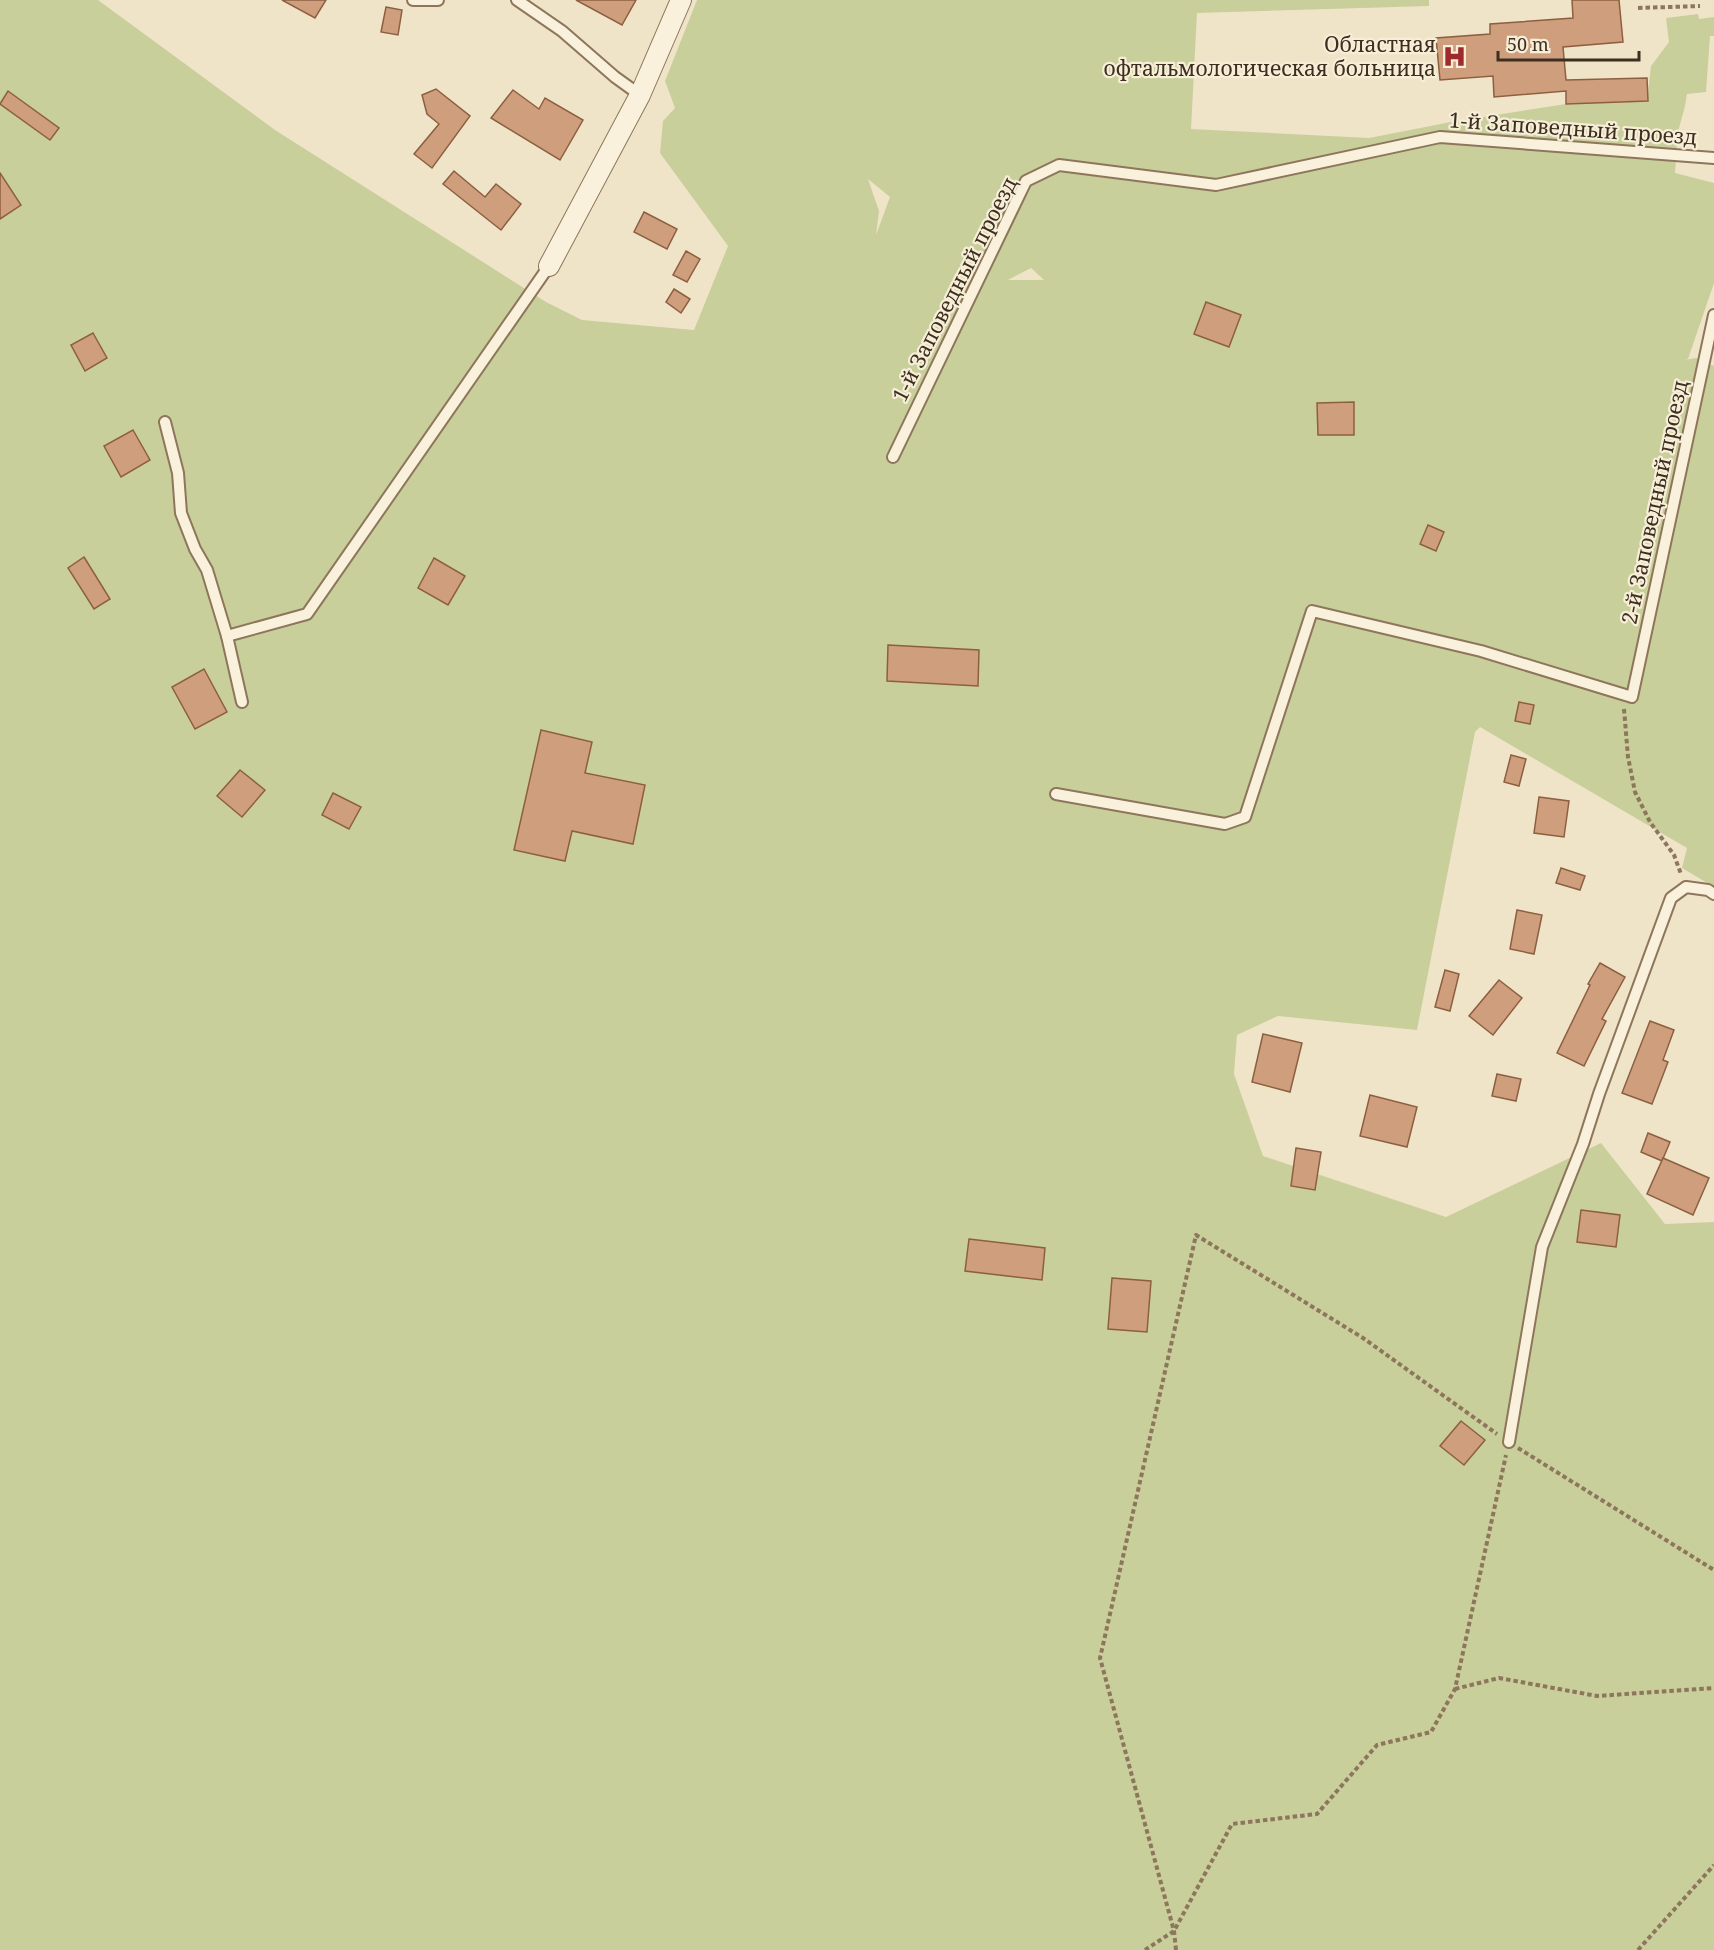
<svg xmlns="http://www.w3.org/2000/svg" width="1714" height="1950" font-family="'Noto Serif',serif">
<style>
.green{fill:#c9cf9b;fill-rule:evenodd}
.building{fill:#cf9f7d;stroke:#8d5f41;stroke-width:1.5}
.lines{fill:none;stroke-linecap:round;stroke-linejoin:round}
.service-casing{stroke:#8d765c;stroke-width:14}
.minor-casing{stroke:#8d765c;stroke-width:22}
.path{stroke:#8d765c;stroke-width:4;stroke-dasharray:4.5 3;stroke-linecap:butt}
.service{stroke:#faf1dc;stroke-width:10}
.minor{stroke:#faf1dc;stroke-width:20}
.labels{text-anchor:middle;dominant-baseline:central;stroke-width:4.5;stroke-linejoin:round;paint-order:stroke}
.poi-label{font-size:21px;fill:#3d2e20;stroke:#f7eed8;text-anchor:end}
.street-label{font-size:21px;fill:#3d2e20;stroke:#f7eed8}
</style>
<rect width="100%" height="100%" fill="#f0e4c8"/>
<path class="green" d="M0,0h98l177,130 271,172 36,18 112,10 34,-84 -68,-93 3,-32 12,-13 -10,-27 32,-81h732v6l-232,7 -6,116 178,9 82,-16 115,-18 81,-3 4,-35 18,-24 -3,-24 32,-4 1,5 15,-2v19h-4l-4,56 -19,2 -2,12 -7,26 -3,41 39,10v100l-26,76 -3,1 11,-2 18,8v521l-32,-19 5,-20 -207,-121 -5,5 -58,298 -139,-14 -41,19 -3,39 29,82 183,61 155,-74 64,81 49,-2v728h-1714zM868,179l22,18 -14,38 3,-24zM1031,268l13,12h-36z"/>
<g class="building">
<path d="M282,0h44l-11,18z"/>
<path d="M576,0h60l-14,25z"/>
<path d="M1572,0h47l4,42 -60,5 3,33 81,-2 1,23 -82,3v-13l-72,6 -1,-21 -53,4 -4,-42 54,-4v-10l83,-6z"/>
<path d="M386,7l16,3 -4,25 -17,-3z"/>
<path d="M436,89l34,27 -38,52 -18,-14 25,-30 -12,-10 -5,-19z"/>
<path d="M513,90l26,19 6,-11 38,22 -23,40 -69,-42z"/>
<path d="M8,91l51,37 -9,12 -50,-36z"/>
<path d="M454,171l31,26 11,-13 25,20 -20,26 -58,-46z"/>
<path d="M0,173l21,32 -21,14z"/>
<path d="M644,212l33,17 -10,20 -33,-17z"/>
<path d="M686,251l14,8 -13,23 -14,-7z"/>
<path d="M674,289l16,10 -9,14 -15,-11z"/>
<path d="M1206,302l35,13 -12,32 -35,-13z"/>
<path d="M93,333l14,25 -22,13 -14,-26z"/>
<path d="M1354,402v33h-36l-1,-32z"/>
<path d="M133,430l17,30 -29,17 -17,-31z"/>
<path d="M1428,525l16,7 -8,19 -16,-7z"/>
<path d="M84,557l26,42 -16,10 -26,-41z"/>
<path d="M434,558l31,18 -17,29 -30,-17z"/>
<path d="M888,645l91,5 -1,36 -91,-5z"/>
<path d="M204,669l23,43 -32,17 -23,-42z"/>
<path d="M1519,702l15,3 -4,19 -15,-3z"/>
<path d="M541,730l51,12 -7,31 60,12 -12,59 -61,-13 -7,30 -51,-11z"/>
<path d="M1511,755l15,4 -7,27 -15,-4z"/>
<path d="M240,770l25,20 -23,27 -25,-21z"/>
<path d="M333,793l28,14 -12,22 -27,-14z"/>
<path d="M1539,797l30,4 -5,36 -30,-4z"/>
<path d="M1561,868l24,8 -5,14 -24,-7z"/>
<path d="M1517,910l25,5 -8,39 -24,-5z"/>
<path d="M1600,963l25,14 -23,42 4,2 -22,45 -27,-13 33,-68 -2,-1z"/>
<path d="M1445,970l14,4 -9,37 -15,-4z"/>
<path d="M1499,980l23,18 -29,37 -24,-19z"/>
<path d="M1650,1021l24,9 -11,30 5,2 -16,42 -30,-11z"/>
<path d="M1263,1034l39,9 -12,49 -38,-10z"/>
<path d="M1497,1074l24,5 -5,22 -24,-5z"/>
<path d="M1370,1095l47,12 -10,40 -47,-11z"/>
<path d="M1648,1133l22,9 -8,19 -21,-9z"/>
<path d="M1296,1148l25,4 -6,38 -24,-4z"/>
<path d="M1663,1158l46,20 -16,37 -46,-21z"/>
<path d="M1581,1210l39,5 -4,32 -39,-5z"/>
<path d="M969,1239l76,9 -3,32 -77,-9z"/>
<path d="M1112,1278l39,3 -4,51 -39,-3z"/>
<path d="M1461,1421l24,19 -21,25 -24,-19z"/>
</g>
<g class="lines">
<defs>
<g id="service">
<path d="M413,0h25"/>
<path d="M517,0l45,31 53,46 25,18"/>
<path d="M165,422l13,51 3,40 14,36 12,21 20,66 15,66"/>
<path d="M893,457l133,-276 33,-16 157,20 224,-48 274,21"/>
<path d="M227,636l80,-22 242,-348"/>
<path d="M1056,794l169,30 20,-7 67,-206 169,40 151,46 82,-382"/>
<path d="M1509,1442l33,-195 41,-103 16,-50 72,-196 15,-11 22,3 6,4"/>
</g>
<path id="minor" d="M549,266l91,-171 41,-95"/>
</defs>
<use href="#service" class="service-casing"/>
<use href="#minor" class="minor-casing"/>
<g class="path">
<path d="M1638,8l62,-2"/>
<path d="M1624,709l4,48 7,35 15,30 24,33 7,19"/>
<path d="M1518,1448l196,122"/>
<path d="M1455,1689l44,-11 98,18 117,-8"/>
<path d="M1145,1950l29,-19 58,-107 85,-10 60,-69 54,-13 24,-43 51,-234"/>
<path d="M1176,1950l-2,-19 -74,-273 96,-423 167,103 134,96"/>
<path d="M1638,1950l76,-85"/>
</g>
<use href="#service" class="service"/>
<use href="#minor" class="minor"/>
</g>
<defs>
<symbol id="hospital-bare" viewBox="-9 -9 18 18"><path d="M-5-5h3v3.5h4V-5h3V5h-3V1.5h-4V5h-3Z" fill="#9e2a2b" stroke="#f7eed8" stroke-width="2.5" paint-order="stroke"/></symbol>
</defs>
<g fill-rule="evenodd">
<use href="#hospital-bare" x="1438" y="40" width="33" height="33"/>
</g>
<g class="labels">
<g class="poi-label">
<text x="1436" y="44">Областная<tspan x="1436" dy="24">офтальмологическая больница</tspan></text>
</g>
<g class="street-label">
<text transform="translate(1573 128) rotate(4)">1-й Заповедный проезд</text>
<text transform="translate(954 289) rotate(-63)">1-й Заповедный проезд</text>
<text transform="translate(1654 502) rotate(-78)">2-й Заповедный проезд</text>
</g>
</g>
<path d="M1498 51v9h141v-9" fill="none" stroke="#3d2e20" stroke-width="3"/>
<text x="1507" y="51" font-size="18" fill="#3d2e20" stroke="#f7eed8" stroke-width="4.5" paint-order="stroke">50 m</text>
</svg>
